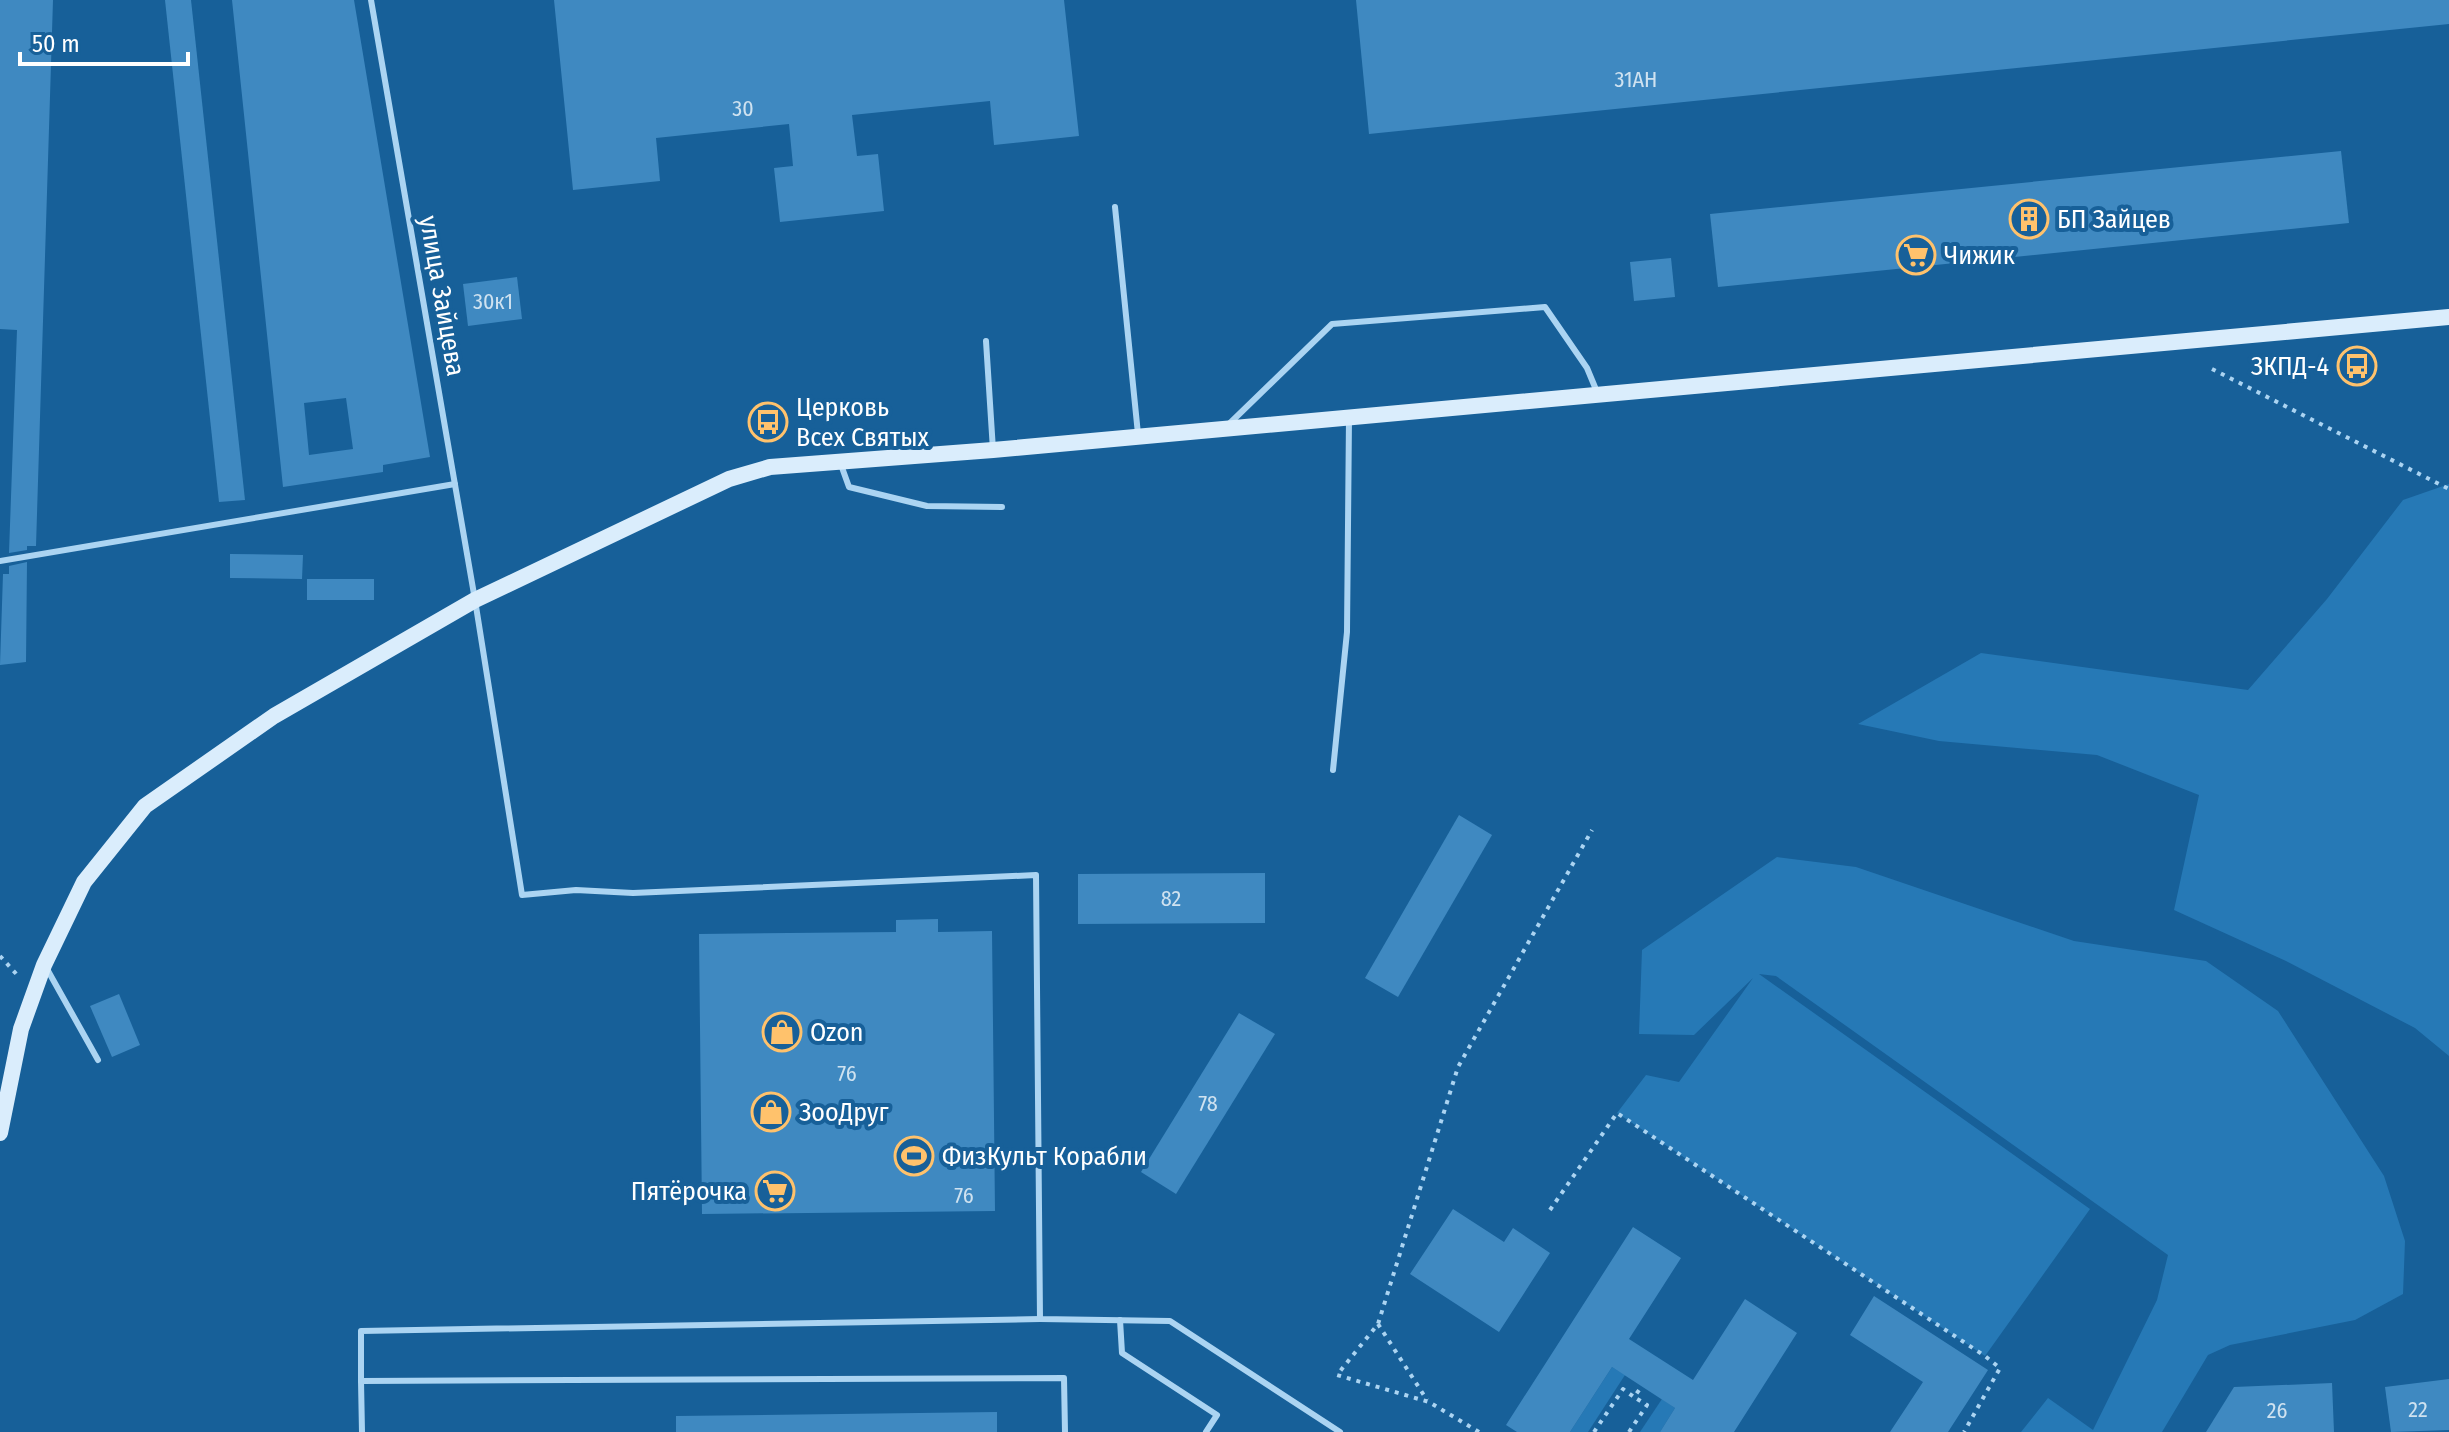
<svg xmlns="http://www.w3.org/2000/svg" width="2449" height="1432" font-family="'Fira Sans Condensed',sans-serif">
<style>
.green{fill:#2679b6}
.building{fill:#3f89c1;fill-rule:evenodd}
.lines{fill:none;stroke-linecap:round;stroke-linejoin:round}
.path{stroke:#abd4f2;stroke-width:4;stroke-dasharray:4 6;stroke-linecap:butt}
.lane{stroke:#abd4f2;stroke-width:6}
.secondary{stroke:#daedfc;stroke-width:16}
.labels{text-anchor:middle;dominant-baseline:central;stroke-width:8;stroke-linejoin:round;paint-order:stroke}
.number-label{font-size:22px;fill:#cfe2f0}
.poi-label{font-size:26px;fill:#fff;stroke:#176099;text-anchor:start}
.street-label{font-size:26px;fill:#fff;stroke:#176099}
</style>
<rect width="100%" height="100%" fill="#176099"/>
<g class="green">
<path d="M2449,484v572l-34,-28 -129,-67 -112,-51 25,-115 -102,-40 -158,-14 -81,-17 123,-71 267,37 79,-91 76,-99z"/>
<path d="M1777,857l79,10 218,74 132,20 72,50 106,165 21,65 -2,53 -48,26 -125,25 -22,10 -46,77h-141l27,-34 45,32 64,-130 11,-45 -392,-279 -17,-2 331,235 -105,147 -368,-243 29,-38 33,7 74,-104 -59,57 -55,-1 3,-84z"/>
<path d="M1612,1367l13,8 -37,57h-18z"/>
<path d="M1662,1399l13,9 -15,24h-20z"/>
</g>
<g class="building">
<path d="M0,0h53l-17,546h-9v4l-18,3 8,-223 -17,-1z"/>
<path d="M165,0h26l54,500 -26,2z"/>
<path d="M232,0h122l76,457 -47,8v7l-100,15zM346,398l7,51 -44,6 -5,-52z"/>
<path d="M554,0h510l15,136 -85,9 -4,-44 -138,14 5,41 21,-2 6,57 -104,11 -6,-54 19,-2 -4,-42 -133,14 4,43 -87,9z"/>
<path d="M1356,0h1093v24l-1080,110z"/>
<path d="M2341,151l8,72 -631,64 -8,-73z"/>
<path d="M1671,258l4,39 -41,4 -4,-39z"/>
<path d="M517,277l5,42 -54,7 -5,-42z"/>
<path d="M230,554l73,1 -1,24 -72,-1z"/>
<path d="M27,562l-1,100 -26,3 3,-91h6v-8z"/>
<rect x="307" y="579" width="67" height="21"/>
<path d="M1459,815l33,20 -94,162 -33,-19z"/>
<path d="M1265,873v50l-187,1v-50z"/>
<path d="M938,919v13l54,-1 3,280 -293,3 -3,-280 197,-2v-12z"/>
<path d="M119,994l21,51 -28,12 -22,-51z"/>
<path d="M1239,1013l36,21 -99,160 -35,-22z"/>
<path d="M1453,1209l51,33 9,-14 37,25 -51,79 -89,-58z"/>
<path d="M1633,1227l48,31 -52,81 64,41 52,-81 52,34 -63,99h-74l15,-24 -63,-41 -42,65h-53l-11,-7z"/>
<path d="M1874,1296l114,74 -40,62h-58l33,-50 -73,-47z"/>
<path d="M2449,1379v51l-58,2 -6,-45z"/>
<path d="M2332,1383l2,49h-128l28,-45z"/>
<path d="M997,1412v20h-321v-16z"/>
</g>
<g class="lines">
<g class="path">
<path d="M2212,369l237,120"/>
<path d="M0,956l20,22"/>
<path d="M1550,1210l67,-97 368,243 15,12 -36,64"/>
<path d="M1378,1324l49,76"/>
<path d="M1479,1432l-50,-30 -92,-27 41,-51 80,-257 134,-237"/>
<path d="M1594,1432l29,-43 11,8 8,-11"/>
<path d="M1629,1432l18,-27 -13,-8"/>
</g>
<g class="lane">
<path d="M371,0l104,600 47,295 54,-5 57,3 403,-18 4,444 130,2 170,111"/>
<path d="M1115,207l23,227"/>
<path d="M986,341l7,109"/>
<path d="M1229,424l103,-100 213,-17 42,61 10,24"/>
<path d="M840,462l9,25 78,19 75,1"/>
<path d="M0,561l455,-77"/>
<path d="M1333,770l14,-138 2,-214"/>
<path d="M47,969l51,91"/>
<path d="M1120,1320l2,33 95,62 -11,17"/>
<path d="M361,1381v-50l679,-12"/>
<path d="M362,1432l-1,-51 703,-3 1,54"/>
</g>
<path class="secondary" d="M0,1133l21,-104 23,-64 40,-83 61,-76 129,-90 201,-116 254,-121 41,-12 223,-17 1456,-133"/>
</g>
<defs>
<symbol id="building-ring" viewBox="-11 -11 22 22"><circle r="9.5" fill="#176099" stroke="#ffc26c" stroke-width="1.5"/><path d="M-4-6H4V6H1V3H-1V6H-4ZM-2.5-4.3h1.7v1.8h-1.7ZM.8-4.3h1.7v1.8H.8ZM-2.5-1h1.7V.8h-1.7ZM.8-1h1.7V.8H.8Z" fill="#ffc26c"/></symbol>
<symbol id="supermarket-ring" viewBox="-11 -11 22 22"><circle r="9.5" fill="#176099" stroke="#ffc26c" stroke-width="1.5"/><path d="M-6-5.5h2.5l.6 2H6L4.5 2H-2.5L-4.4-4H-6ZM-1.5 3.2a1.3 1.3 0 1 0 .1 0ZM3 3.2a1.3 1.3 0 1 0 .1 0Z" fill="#ffc26c"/></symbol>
<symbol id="bus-ring" viewBox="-11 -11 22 22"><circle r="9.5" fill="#176099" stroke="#ffc26c" stroke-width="1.5"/><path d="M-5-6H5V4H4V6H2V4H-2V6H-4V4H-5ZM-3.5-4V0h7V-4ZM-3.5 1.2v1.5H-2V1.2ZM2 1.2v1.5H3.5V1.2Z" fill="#ffc26c"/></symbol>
<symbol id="shop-ring" viewBox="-11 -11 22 22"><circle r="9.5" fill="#176099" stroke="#ffc26c" stroke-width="1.5"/><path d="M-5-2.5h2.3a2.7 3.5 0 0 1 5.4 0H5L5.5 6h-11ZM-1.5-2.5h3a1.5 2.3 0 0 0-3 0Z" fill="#ffc26c"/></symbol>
<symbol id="stadium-ring" viewBox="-11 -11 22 22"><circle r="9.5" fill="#176099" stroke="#ffc26c" stroke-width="1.5"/><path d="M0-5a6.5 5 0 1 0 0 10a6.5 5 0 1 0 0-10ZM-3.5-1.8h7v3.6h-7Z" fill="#ffc26c"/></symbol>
</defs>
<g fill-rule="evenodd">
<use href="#building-ring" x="2007" y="197" width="44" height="44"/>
<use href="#supermarket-ring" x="1894" y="233" width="44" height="44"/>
<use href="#bus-ring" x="2335" y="344" width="44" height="44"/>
<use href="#bus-ring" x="746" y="400" width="44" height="44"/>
<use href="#shop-ring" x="760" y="1010" width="44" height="44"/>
<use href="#shop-ring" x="749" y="1090" width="44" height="44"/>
<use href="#stadium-ring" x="892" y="1134" width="44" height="44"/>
<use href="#supermarket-ring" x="753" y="1169" width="44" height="44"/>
</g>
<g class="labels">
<g class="number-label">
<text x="1636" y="79">31АН</text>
<text x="743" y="108">30</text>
<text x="493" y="301">30к1</text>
<text x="1171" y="898">82</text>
<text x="847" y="1073">76</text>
<text x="1208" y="1103">78</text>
<text x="964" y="1195">76</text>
<text x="2418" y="1409">22</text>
<text x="2277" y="1410">26</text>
</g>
<g class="poi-label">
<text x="2057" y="219">БП Зайцев</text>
<text x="1944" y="255">Чижик</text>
<text x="2329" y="366" text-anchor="end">ЗКПД-4</text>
<text x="796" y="407">Церковь<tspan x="796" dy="30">Всех Святых</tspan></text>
<text x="810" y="1032">Ozon</text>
<text x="799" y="1112">ЗооДруг</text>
<text x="942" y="1156">ФизКульт Корабли</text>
<text x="747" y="1191" text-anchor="end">Пятёрочка</text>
</g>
<g class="street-label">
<text transform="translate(442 296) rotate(80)">улица Зайцева</text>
</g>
</g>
<path d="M20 52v12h168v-12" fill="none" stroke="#ffffff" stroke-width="4"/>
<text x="32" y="52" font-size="24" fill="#ffffff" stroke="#176099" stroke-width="6" paint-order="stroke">50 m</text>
</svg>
